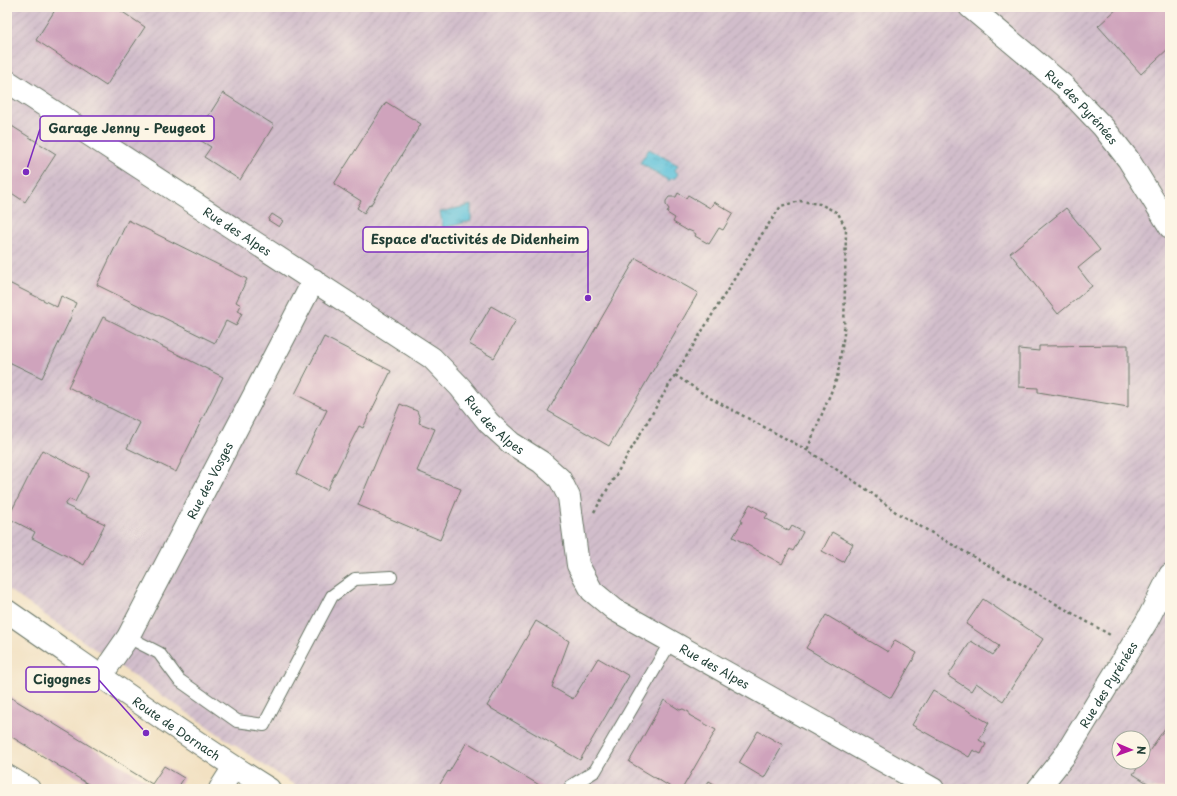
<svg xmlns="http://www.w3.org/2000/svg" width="1177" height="796" font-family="'Playpen Sans',sans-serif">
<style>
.industrial{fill:url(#industrial-furrows);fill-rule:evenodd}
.water{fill:url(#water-ripples);stroke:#3e7f87}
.building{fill:#cfa3bc}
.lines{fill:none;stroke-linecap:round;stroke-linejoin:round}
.lane-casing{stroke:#697666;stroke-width:14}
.street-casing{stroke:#697666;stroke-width:24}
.secondary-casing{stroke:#697666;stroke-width:24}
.path{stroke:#697666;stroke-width:2.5;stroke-dasharray:3 3;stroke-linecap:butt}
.lane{stroke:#fff;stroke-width:12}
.street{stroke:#fff;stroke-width:22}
.secondary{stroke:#fff;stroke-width:22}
.labels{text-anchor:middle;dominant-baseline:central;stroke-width:3;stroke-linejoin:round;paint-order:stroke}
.street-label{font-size:12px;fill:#1f3d34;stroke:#fcf5e5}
.leader{fill:none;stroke:#7b2cbf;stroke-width:1.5}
.callout-dot{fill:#7b2cbf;stroke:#fcf5e5;stroke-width:1.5}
.callout{fill:#fcf5e5;stroke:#7b2cbf;stroke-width:1.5}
.callout-label{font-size:13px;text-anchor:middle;font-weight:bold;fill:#1f3d34}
</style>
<defs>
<pattern id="industrial-furrows" width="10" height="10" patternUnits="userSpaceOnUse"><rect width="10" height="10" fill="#d1bdcb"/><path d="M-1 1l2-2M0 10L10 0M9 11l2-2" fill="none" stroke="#b3a3af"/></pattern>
<pattern id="water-ripples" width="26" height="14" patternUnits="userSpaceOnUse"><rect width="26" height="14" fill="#5cc1da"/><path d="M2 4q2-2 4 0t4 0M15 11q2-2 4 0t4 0" fill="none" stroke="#4b9eb2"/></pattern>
</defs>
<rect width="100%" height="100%" fill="#fcf5e5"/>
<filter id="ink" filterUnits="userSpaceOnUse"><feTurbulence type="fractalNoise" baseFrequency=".025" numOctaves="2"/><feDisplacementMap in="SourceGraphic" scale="8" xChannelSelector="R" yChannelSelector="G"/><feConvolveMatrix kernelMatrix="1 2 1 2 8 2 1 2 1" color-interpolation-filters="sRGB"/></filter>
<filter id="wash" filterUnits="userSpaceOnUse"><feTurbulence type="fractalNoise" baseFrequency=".012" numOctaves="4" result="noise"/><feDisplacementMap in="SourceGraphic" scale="16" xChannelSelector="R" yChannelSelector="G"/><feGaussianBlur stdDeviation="0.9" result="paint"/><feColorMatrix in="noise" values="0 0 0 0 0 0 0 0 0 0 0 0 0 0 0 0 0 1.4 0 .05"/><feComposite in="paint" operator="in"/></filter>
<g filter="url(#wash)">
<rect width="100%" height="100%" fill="#f2e1c2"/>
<path class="industrial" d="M7,7h1163v782h-869l-30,-19 -264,-181zM1119,738h24v24h-24z"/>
<g class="water">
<path d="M649,149l29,16 -3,5 3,4 -3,4 -4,1 -2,2 -29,-18z"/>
<path d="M471,205v16l-28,7 -3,-16z"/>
</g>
<g id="blocks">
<g class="building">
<path d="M57,7h58l30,20 -39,59 -70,-46z"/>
<path d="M1119,7h51v40l-29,27 -43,-48z"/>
<path d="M223,93l51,32 -34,55 -36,-23 7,-10 -16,-10z"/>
<path d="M386,102l35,22 -51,82 -1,-1 -5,8 -7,-5 4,-7 -27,-17z"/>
<path d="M7,123l49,31 -31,48 -18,-12z"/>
<path d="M678,193l8,5 2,-3 22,13 4,-6 19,11 -10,17 -4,-2 -10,16 -14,-8 1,-2 -3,-2 -5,-2v1l-15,-9 2,-4 -8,-5 2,-4 -3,-4v-4l3,-4h7z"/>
<path d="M1066,208l34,42 -22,18 14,18 -34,28 -48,-61z"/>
<path d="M272,214l11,7 -4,6 -11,-7z"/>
<path d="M128,220l119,59 -11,23 5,3 -3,6 4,2 -6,13 -10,-5 -11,22 -118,-58z"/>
<path d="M636,258l62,35 -89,153 -61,-35z"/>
<path d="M7,282l50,25 4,-11 15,7 -5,11 1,1 -30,63 -35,-17z"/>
<path d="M491,306l25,14 -22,38 -25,-14z"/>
<path d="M103,317l120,60 -47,95 -49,-24 13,-25 -72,-36z"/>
<path d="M324,337l67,34 -28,57 -4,-2 -32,64 -31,-16 31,-64 -32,-16z"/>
<path d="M1128,345v62l-90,-15v-4l-19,-1v-38l20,2v-5z"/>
<path d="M400,404l17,7 3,8 -1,4 16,6 -18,42 44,18 -21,51 -82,-35z"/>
<path d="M42,450l47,24 -14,28 -6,-3 -4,6 40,19 -21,41 -52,-27 3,-6 -27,-14z"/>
<path d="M750,504l18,10 -3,4 24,13 3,-5 11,6 -10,19 -3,-2 -8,15 -49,-27 9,-15 -1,-2z"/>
<path d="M832,532l21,12 -10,18 -21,-11z"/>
<path d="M983,599l60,40 -40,62 -27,-18 -5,8 -23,-15 23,-35 22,14 6,-9 -33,-22z"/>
<path d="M826,615l62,37 7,-12 22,13 -26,45 -85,-50z"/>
<path d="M536,621l33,20 -17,46 21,12 25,-41 31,18 -49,84 -93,-54z"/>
<path d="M933,690l56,33 -10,17 7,4 -5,10 -8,-4 -4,7 -57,-32z"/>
<path d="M7,695l145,89 12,-18 20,12 -7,11h-81l-89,-55z"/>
<path d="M664,700l16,10 3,-1 6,3v3l27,15 -34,59h-8l-45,-27z"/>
<path d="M1170,721v68h-13l-24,-15 9,-12h1v-2z"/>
<path d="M758,731l25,14 -19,33 -25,-15z"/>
<path d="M467,742l27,16 52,31h-109l11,-18 1,1z"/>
<path d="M709,781l14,8h-19z"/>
</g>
</g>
</g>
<g filter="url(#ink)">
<use href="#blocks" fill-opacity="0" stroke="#697666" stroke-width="1"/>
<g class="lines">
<defs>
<g id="lane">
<path d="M128,637l31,16 20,27 58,41 27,4 68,-129 23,-17 36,-2"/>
<path d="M570,789l1,-3 24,-15 76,-130"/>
</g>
<g id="street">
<path id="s1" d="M970,7l94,79 39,41 25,32 42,68"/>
<path id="s2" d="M7,81l425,277 28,29 29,36 22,20 30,19 19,17 9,18 9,68 14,26 23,19 318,179"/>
<path id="s3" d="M101,676l27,-39 186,-357"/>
<path d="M7,776l22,13"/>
<path d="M220,789l14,-22"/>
<path id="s4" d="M1038,789l27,-34 82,-134 23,-46"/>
</g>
<g id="secondary">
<path id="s5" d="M7,611c87,60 173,122 262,178"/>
</g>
</defs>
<use href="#lane" class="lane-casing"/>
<use href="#street" class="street-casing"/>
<use href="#secondary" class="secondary-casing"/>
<g class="path">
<path d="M675,375l35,23 97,52 59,39 31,24 215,123"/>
<path d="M594,512l81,-137 87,-141 19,-28 19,-5 20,3 18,9 8,16 -2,105 -7,44 -30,72"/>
</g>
<use href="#lane" class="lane"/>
<use href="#street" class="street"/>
<use href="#secondary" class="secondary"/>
</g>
</g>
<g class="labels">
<g class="street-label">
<text stroke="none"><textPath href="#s1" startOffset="150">Rue des Pyrénées</textPath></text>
<text stroke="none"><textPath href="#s2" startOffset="275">Rue des Alpes</textPath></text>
<text stroke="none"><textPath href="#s2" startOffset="599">Rue des Alpes</textPath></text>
<text stroke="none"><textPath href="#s3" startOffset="224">Rue des Vosges</textPath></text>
<text stroke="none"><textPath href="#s2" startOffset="947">Rue des Alpes</textPath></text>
<text stroke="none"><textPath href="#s4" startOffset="126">Rue des Pyrénées</textPath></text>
<text stroke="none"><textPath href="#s5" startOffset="206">Route de Dornach</textPath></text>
</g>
</g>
<path class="leader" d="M26 172L40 129M588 298L588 240M146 733L99 680"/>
<g class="callout-dot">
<circle cx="26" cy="172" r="4"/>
<circle cx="588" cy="298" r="4"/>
<circle cx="146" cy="733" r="4"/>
</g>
<g class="callout">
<rect x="40" y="116" width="174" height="25" rx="4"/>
<rect x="363" y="227" width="225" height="25" rx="4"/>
<rect x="26" y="667" width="73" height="25" rx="4"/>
</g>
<g class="callout-label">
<text x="127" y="133">Garage Jenny - Peugeot</text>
<text x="475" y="244">Espace d'activités de Didenheim</text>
<text x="62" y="684">Cigognes</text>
</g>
<rect width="1177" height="796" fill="none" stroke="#fcf5e5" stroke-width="24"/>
<g transform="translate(1131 750) rotate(92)"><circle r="19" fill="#fcf5e5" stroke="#a4ab9e"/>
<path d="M0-3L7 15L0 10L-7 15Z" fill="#b5179e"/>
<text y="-6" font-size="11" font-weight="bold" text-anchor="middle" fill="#1f3d34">N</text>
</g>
</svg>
